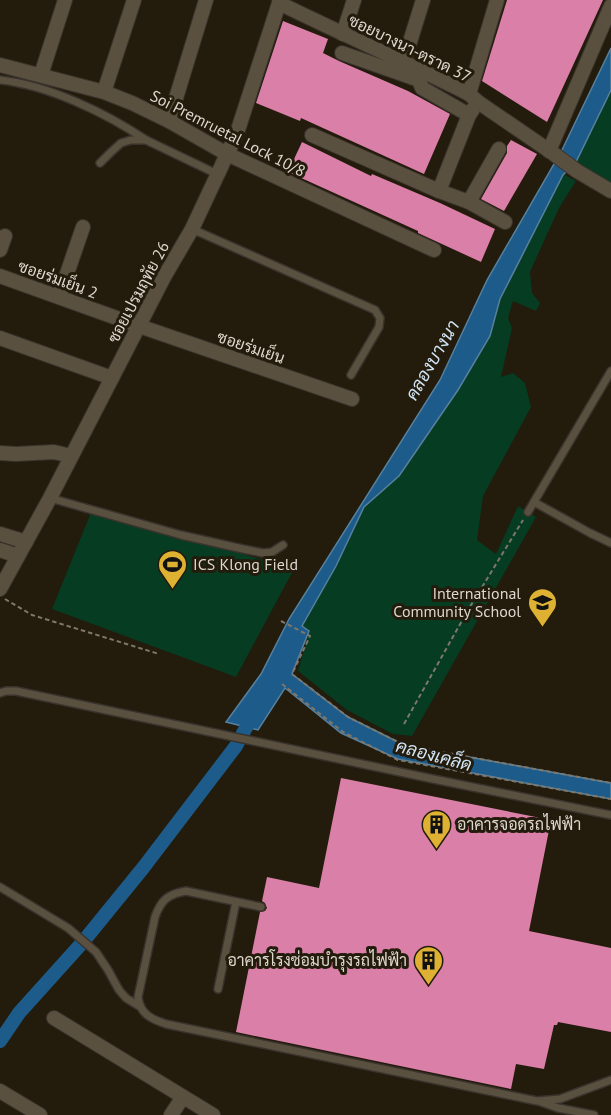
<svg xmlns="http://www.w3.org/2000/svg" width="611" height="1115" font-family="'PT Sans',Sarabun,sans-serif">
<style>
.green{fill:#063c22}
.water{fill:#1d5c8a;stroke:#57819e;stroke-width:1.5}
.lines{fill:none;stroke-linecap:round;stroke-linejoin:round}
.canal{stroke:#1d5c8a;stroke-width:14}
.building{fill:#da7fa8}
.lane-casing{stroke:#3a332d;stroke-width:10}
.street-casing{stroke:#3a332d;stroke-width:16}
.path{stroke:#7e776a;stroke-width:2;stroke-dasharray:4.5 3;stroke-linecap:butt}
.lane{stroke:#5a503f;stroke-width:7}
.street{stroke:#5a503f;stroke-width:14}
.labels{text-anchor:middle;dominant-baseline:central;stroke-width:6;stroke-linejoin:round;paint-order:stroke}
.street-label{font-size:16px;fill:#ddd7cd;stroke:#231b0b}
.poi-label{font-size:16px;fill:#ddd7cd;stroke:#231b0b;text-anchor:start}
.water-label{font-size:18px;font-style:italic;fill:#d1e4f5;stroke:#231b0b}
</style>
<rect width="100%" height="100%" fill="#231b0b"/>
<g class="green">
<path d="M611,90v93l-35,-21z"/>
<path d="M563,174l13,7 -17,27 -29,64 2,21 8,10 -4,8 -23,-10 -5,17 4,10 -11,49 12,-4 12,10 6,24 -48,89 -6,44 19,14 22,-48 18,11 -124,219 -19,-2 -46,-24 -49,-39 11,-39 -7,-6 34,-60 28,-59 35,-31 59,-86 32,-54 10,-36z"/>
<path d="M92,510l202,59 -58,108 -184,-68z"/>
</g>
<path class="water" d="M611,48v42l-35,72 -13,13 -63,124 -10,37 -32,54 -59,86 -35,31 -28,59 -34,60 7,5 -17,43 56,43 56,28 207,38v16l-213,-40 -57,-26 -56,-45 -27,42 -32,-8 35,-48 28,-55 151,-239 47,-100 74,-128z"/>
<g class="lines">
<path class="canal" d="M0,1041l19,-28 63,-70 61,-75 93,-122 19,-35"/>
</g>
<g class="building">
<path d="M507,0h96l-56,122 -65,-41z"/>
<path d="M283,21l45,18 -5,14 16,8 69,30 42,23 -26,60 -123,-56 -1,3 -44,-18z"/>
<path d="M511,140l26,14 -33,57 -23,-12 26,-46v-7z"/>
<path d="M302,142l69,34 1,-2 68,29 55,26 -14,33 -63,-29v-2l-130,-59z"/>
<path d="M341,778l210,42 -22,111 82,17v84l-53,-10 -1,3h-3l-10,44 -28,-5 -5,25 -275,-57 24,-120 5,-1 2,-3 -2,-5 -3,-2 5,-24 52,11z"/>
</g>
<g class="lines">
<defs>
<g id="lane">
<path d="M0,80c48,5 106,33 146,60"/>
<path d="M100,163l10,-10 11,-10 10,-3h15l71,34"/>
<path d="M192,229l183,81 5,8 -1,9 -28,48"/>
<path d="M50,498l131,37 62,14 20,4 9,-1 11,-7"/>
<path d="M534,502l56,31 21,10"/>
<path d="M528,512l83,-141"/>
<path d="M0,693l6,-2h10l422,89 173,35"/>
<path d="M0,887l68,41 28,24 12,18 11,20 7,8 13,8"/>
<path d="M261,907l-75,-16c-18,3 -25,9 -31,26l-17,80c2,17 13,22 28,27l371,77 23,-2 51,-19"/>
<path d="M218,989l18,-87"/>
<path d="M541,1102l17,6 36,7"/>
</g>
<g id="street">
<path d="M279,3c63,31 127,59 190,91l9,8 76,52 23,17 34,20"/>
<path d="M343,34l11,-34"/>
<path d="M342,53l77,27 3,8 47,27"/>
<path d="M404,61l19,-61"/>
<path d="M0,65l104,27 28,11 37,18 58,33 207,96"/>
<path d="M41,75l24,-75"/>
<path d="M104,92l30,-92"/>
<path d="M469,94l28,-94"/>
<path d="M169,121l37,-121"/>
<path d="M312,135l127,56 30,11 36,20"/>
<path d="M549,151l62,-145"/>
<path d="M439,191l30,-76 4,-6"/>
<path d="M469,202l30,-53"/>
<path d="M0,250l5,-14"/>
<path d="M0,276l139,50 213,73"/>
<path d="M59,297l24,-70"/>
<path d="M0,338l112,40"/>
<path d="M0,453l16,1 38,-2 17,4"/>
<path d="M0,534l26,8"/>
<path d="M0,550l18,6"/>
<path d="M0,589l50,-91 114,-221 28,-48 45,-96 43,-133"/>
<path d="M54,1018l159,97"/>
<path d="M0,1091l40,24"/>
<path d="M171,1115l12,-18"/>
</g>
</defs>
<use href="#lane" class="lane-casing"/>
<use href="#street" class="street-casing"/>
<g class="path">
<path d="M5,599l27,16 127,39"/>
<path d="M281,621l29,15 -18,38 56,43 56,28 207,38"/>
<path d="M282,684l61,48 55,28 213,39"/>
<path d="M404,724l64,-114 55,-90"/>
</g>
<use href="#lane" class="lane"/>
<use href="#street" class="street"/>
</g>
<defs>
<symbol id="stadium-pin" viewBox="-11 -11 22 30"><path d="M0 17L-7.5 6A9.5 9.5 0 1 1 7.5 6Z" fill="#deb133" stroke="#231b0b"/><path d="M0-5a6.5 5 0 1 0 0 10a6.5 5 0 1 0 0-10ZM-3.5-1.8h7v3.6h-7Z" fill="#111"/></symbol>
<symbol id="school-pin" viewBox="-11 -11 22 30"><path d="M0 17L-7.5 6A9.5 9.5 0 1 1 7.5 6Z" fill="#deb133" stroke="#231b0b"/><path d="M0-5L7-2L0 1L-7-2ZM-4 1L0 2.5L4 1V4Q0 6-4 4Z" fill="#111"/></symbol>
<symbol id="building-pin" viewBox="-11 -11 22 30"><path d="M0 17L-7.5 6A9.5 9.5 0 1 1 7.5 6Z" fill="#deb133" stroke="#231b0b"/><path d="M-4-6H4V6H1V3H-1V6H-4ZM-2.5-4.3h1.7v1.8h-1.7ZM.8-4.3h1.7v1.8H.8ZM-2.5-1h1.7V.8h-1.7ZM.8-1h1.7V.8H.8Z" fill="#111"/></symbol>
</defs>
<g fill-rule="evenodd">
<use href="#stadium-pin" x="156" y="548" width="33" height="45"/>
<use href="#school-pin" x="526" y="586" width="33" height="45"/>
<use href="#building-pin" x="420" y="808" width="33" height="45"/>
<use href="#building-pin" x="412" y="944" width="33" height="45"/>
</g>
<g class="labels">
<g class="street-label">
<text transform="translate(410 48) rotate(26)">ซอยบางนา-ตราด 37</text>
<text transform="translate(228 133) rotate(27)">Soi Premruetal Lock 10/8</text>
<text transform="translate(58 279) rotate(20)">ซอยร่มเย็น 2</text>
<text transform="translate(138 292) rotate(-62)">ซอยเปรมฤทัย 26</text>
<text transform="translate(251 347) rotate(19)">ซอยร่มเย็น</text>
</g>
<g class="poi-label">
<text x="193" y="564">ICS Klong Field</text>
<text x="521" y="593" text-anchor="end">International<tspan x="521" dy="18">Community School</tspan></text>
<text x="457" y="824">อาคารจอดรถไฟฟ้า</text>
<text x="407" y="960" text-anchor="end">อาคารโรงซ่อมบำรุงรถไฟฟ้า</text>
</g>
<g class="water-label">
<text transform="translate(432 360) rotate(-60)">คลองบางนา</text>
<text transform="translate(434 755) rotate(15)">คลองเคล็ด</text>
</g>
</g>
</svg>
